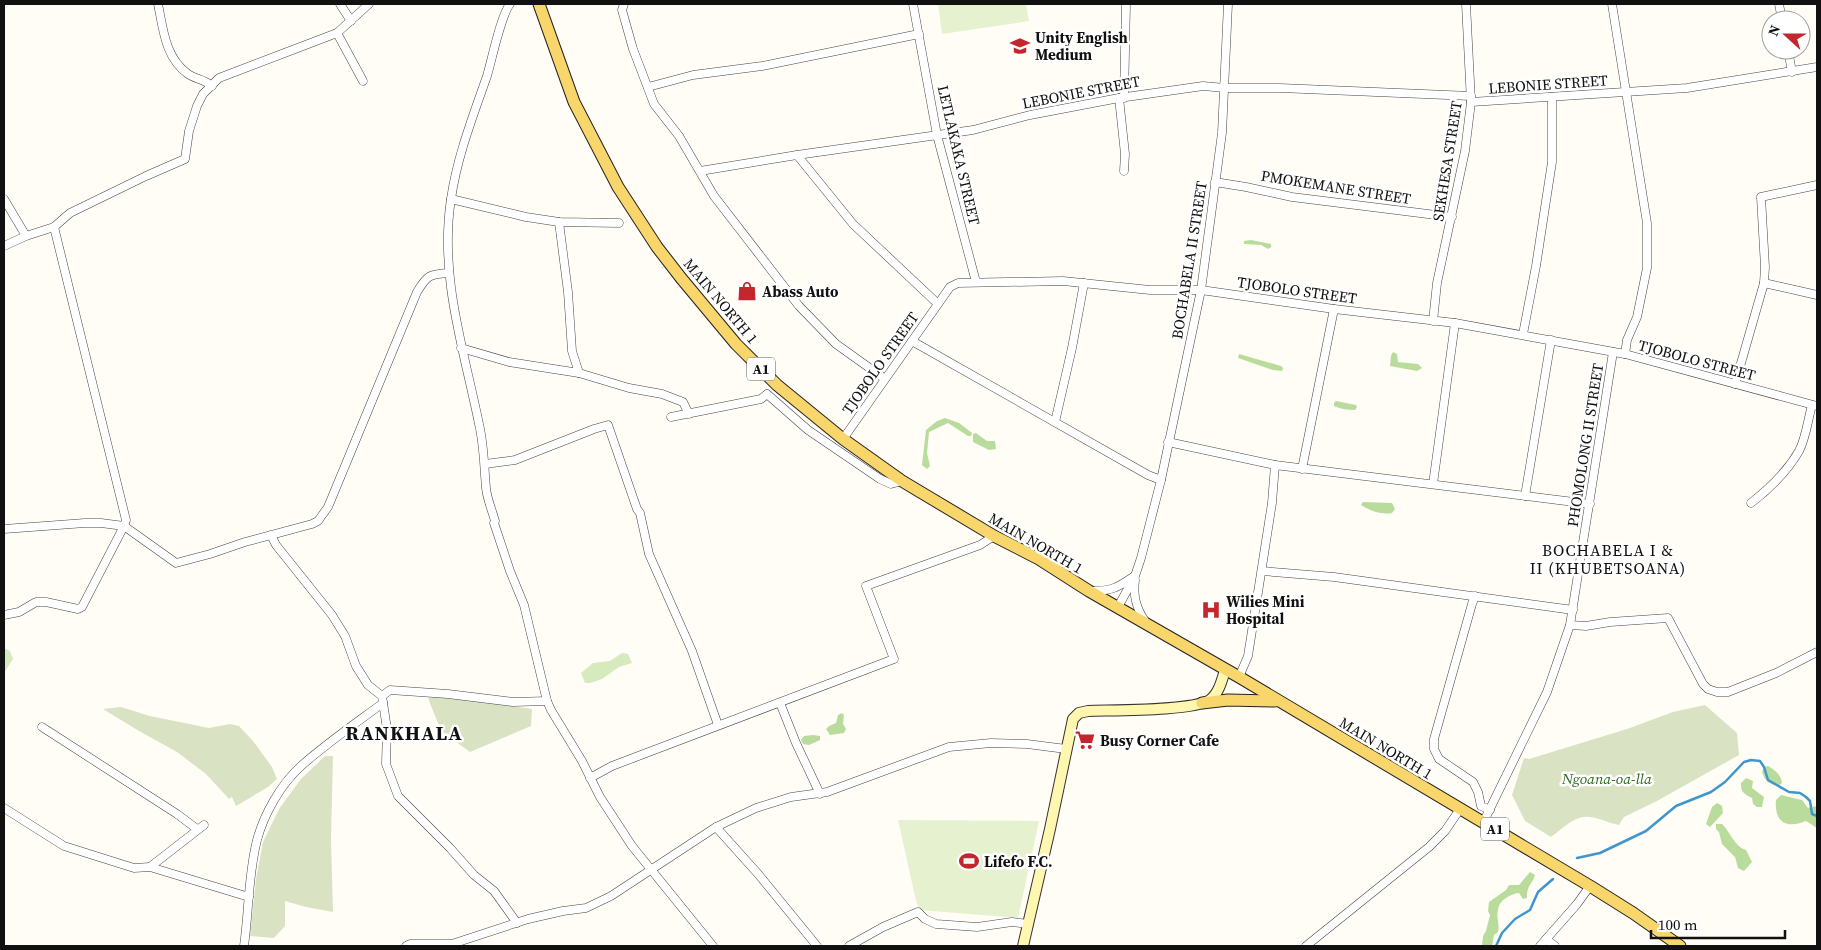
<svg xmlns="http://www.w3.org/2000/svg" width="1821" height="950" font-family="'Source Serif 4',serif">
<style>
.green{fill:#d5ebbd}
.forest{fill:#b9dc9c}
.cemetery{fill:#d9e3c4}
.pitch{fill:#e6f2cf}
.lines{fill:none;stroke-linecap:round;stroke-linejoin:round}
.stream{stroke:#3f96cf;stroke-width:2.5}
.minor-casing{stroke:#444;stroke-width:9}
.secondary-casing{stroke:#333;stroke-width:12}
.primary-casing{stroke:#222;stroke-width:13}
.minor{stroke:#fff;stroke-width:8}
.secondary{stroke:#fff6b0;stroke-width:10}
.primary{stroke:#f9d66b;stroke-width:11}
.labels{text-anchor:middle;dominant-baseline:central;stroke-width:5;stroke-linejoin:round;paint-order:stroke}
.shield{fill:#fff;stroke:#585858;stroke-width:1}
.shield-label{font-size:14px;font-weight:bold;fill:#111}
.poi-label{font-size:15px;font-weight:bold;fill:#111;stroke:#fff;text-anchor:start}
.street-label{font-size:15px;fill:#111;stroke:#fff}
.park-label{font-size:15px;font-style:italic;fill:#2f6b1f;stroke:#fff}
.neighbourhood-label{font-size:16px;letter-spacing:1px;fill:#111;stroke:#fff}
.district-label{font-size:20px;font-weight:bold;letter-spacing:1px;fill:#111;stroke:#fff}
</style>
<rect width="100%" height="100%" fill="#fffdf5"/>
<g class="green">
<path d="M4,648l6,3 3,8 -9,14z"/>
<path d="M622,653l6,1 4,9 -13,4 -17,12 -12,4h-5l-4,-10 12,-10 17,-2z"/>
</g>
<g class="forest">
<path d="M1251,240l20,4v3l-3,2 -7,-4 -17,-1v-3z"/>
<path d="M1393,352l4,2 1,8 20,2 4,4 -5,3 -27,-5 1,-10z"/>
<path d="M1239,354l42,12 2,2 -1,3 -9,-1 -35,-12z"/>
<path d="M1336,401l20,4 1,2 -2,3c-7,0 -14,-1 -21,-4v-3z"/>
<path d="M945,418l14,5 13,10 -1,3h-3l-20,-13 -19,9 -2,21 3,13 -3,3 -5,-4 4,-35 11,-9z"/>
<path d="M976,433l11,8h8l1,8 -7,1 -16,-8v-8z"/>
<path d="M1363,502l29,1 3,6 -3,4c-12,2 -21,-2 -31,-8z"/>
<path d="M842,713l2,2 -1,9 3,5 -2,4 -14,2 -4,-6 3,-3 7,-3 2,-8z"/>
<path d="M813,735l7,1v4l-11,5 -6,-1 -2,-4 3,-4z"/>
<path d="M1768,766c7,4 13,9 14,17l-4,3c-9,-2 -13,-5 -16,-14l2,-5z"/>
<path d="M1746,778l7,3 -1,7 12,9 -2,10h-5l-4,-3 -1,-6c-7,-3 -12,-7 -11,-15z"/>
<path d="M1781,795l21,5 6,8 9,-2v22l-11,-7c-20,8 -32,1 -30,-21z"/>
<path d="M1717,803l5,3 1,7 -13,14 -4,-3 6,-17z"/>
<path d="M1716,824h6c8,8 13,23 24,26l6,12 -8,9 -6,-3 -3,-11 -13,-13 -3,-12 -3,-3z"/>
<path d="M1530,872l5,3c-3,10 -8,9 -8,23l-4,1 -4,-6c-9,1 -20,7 -21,17 -2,8 2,14 0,22l-4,3 -2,11h-10l1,-10 3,-5 4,-16 -2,-4 1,-9 17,-12 3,-5h10z"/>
</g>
<g class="cemetery">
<path d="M442,696l90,13 -1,17 -61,26 -29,-21 -13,-33z"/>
<path d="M1705,705l32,28 2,22 -82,46 -33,16 -5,8c-11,-2 -22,-8 -30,-8 -14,-2 -28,13 -38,20l-26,-16 -13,-26 12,-37 5,1 98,-30 46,-17z"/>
<path d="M121,707l29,9 59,12 21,-4 9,2 14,15 19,26 5,12 -9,8 -32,19 -4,-9 -3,2 -23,-25 -29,-22 -38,-21 -36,-22z"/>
<path d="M325,756h8l-2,83 2,73 -27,-5 -21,-6v25l-11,12 -24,-2 6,-57 7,-37 16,-33 22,-30z"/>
</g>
<g class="pitch">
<path d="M938,4h88l3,17 -87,13z"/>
<path d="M898,820l141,1 -21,97 -98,-8 -4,-9z"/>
</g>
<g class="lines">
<g class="stream">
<path d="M1577,858l23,-5 46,-22 30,-25 35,-14 14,-10 19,-20 7,-2 9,1 4,6 4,13 21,12 11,1 6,4 4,4 2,13 5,2"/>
<path d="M1496,946l6,-13 13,-14 15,-9 8,-18 15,-13"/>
</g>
<defs>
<g id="minor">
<path d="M158,4c5,24 7,54 30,70 7,5 16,5 24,12"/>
<path d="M340,4l11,17"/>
<path d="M510,4c-9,11 -18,55 -23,72 -14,40 -30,81 -36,123 -12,77 13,151 28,225 5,21 5,42 7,64 1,11 6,22 9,33l-1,2 16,48 14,34 23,96 4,9 31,51 18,36 32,49 81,100"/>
<path d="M624,4l-2,6 11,39 21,55 25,32 35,60 85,110 37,38 49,35"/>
<path d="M913,4l24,131 39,147"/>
<path d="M1612,4l35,219v45l-10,49 -10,23 -2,14"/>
<path d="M1779,4l3,16"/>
<path d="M337,33l26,48"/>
<path d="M1788,50l4,22"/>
<path d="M648,87l45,-12 69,-9 157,-32"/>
<path d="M1119,98l6,56 -1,17"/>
<path d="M1124,98l2,-94"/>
<path d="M1471,102l216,-14 130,-21"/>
<path d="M797,155l56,69 85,80"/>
<path d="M700,171l97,-16 176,-25 57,-15 89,-17 84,-12 22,2h55l191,8"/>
<path d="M1215,182l31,5 46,10 160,20"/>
<path d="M4,199l22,37"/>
<path d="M451,199l75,18 33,5 60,1"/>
<path d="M559,222l9,70 4,59 7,22"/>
<path d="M4,246l22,-10 28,-9 16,-14 76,-37 39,-17 4,-28 8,-25 6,-12 16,-16 118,-45 32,-29"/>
<path d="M1764,283l53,12"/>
<path d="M1433,321l4,-38 28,-132 6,-49 -5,-98"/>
<path d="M1523,334l13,-68 16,-104v-65"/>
<path d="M912,341l236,134 13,5"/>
<path d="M461,348l48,14 70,11 50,15 33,6 21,8 6,12"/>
<path d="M1735,384l29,-101 1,-16 -4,-70 56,-12"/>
<path d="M671,417l90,-18 6,-5 41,36 72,49 11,5 11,-3"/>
<path d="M1055,422l17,-74 12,-65"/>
<path d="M843,439l107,-152 8,-4 105,-2 87,9h51l133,19 121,14 170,31 192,52"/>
<path d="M1168,442l107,23"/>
<path d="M485,464l30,-4 79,-31 14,-4 29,84 3,4 9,41 43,97 26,74"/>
<path d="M1302,469l32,-160"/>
<path d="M1433,484l22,-161"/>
<path d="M1525,496l26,-156"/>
<path d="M1751,503c18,-14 36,-31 48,-52 7,-13 9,-32 13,-46"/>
<path d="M4,529l81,-6h16l23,3 52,37 34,-9 35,-12 67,-18 6,-3 10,-14 89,-215c10,-17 13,-18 32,-19"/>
<path d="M271,535l5,10 56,70 13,21 11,30 12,19 14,11 5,33 -1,35 12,32 52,52 24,27 20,16 23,32"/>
<path d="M1262,571l72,6 239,33"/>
<path d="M1135,580c-2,16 1,28 10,41"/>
<path d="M1091,591c20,0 26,-3 42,-14"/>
<path d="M1475,596l-3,8 -38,135v10l5,10 34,23 5,10 3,14 9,4"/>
<path d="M1118,607l17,-31 6,-18 20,-78 40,-190 21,-157 6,-129"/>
<path d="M4,615l15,-3 17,-10h10l32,7 4,-2 42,-81 2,-6 -72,-293"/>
<path d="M1570,625l16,1 24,-4 58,-4 35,66 5,5 9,3h11l48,-19 41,-21"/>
<path d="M1239,677l9,-21 24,-153 3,-38 315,39"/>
<path d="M382,696l8,-6 58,4 65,8 34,-1"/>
<path d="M780,703l16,40 24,51"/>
<path d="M42,727l135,87 20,15"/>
<path d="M590,778l22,-12 282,-107 -28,-73 114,-41 14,-9"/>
<path d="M4,808l60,38 70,22 16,-1 99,30"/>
<path d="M1483,823l64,-131 23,-67 43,-273"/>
<path d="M716,827l43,48 58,71"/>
<path d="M150,867l54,-42"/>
<path d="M1546,939l9,7"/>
<path d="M244,946c5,-35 4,-71 13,-106 7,-26 24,-56 44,-74 26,-23 55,-43 82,-63"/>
<path d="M406,946l4,-2h42l76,-25 35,-8 23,-3 25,-12 105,-69 40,-19 35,-11 36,-5 122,-45 42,-4 36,1 39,5"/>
<path d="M849,946l34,-19 35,-15 7,7 11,5 41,3 35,-5 16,2"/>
<path d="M1306,946l123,-99 16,-16 15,-22"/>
<path d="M1540,946l37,-42 13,-18"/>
</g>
<path id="secondary" d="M1023,946l27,-117 23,-110 6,-6 9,-2c24,-1 105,0 122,-11 9,-7 12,-20 15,-30"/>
<g id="primary">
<path d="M539,4l35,98 44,85 39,60 24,31 55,66 41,41 66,54 59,42 92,55 45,23 50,32 150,86 351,209 43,27 47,33"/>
<path d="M1202,703l26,-3 47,1"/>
</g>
</defs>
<use href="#minor" class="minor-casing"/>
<use href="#secondary" class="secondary-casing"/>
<use href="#primary" class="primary-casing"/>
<use href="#minor" class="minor"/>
<use href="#secondary" class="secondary"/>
<use href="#primary" class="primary"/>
</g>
<defs>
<symbol id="school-bare" viewBox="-9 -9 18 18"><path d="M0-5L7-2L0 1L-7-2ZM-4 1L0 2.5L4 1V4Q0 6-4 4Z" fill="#c4262e" stroke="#fff" stroke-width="2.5" paint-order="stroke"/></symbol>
<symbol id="shop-bare" viewBox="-9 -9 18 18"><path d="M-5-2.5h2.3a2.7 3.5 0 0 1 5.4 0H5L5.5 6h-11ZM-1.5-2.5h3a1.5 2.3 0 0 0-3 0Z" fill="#c4262e" stroke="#fff" stroke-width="2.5" paint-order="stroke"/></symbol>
<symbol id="hospital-bare" viewBox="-9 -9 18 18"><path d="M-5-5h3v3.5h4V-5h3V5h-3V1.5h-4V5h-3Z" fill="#c4262e" stroke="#fff" stroke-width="2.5" paint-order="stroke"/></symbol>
<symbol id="supermarket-bare" viewBox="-9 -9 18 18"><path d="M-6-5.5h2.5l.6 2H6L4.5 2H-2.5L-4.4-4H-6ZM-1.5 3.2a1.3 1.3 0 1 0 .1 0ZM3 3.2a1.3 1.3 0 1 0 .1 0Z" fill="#c4262e" stroke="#fff" stroke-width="2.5" paint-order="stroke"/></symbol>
<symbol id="stadium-bare" viewBox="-9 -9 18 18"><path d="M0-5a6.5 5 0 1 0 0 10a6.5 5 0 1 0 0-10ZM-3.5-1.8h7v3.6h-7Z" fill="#c4262e" stroke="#fff" stroke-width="2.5" paint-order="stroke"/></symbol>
</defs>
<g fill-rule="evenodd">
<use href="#school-bare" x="1006" y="32" width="28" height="28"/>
<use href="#shop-bare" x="733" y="277" width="28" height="28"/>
<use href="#hospital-bare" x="1197" y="596" width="28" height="28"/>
<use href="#supermarket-bare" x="1071" y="726" width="28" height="28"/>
<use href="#stadium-bare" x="955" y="847" width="28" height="28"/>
</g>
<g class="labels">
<g class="shield">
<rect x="747" y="357.5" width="28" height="23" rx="4"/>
<rect x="1481" y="817.5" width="28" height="23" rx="4"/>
</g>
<g class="shield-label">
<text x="761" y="369">A1</text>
<text x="1495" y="829">A1</text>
</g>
<g class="poi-label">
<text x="1035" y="37">Unity English<tspan x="1035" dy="17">Medium</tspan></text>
<text x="762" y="291">Abass Auto</text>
<text x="1226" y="601">Wilies Mini<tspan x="1226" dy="17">Hospital</tspan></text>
<text x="1100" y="740">Busy Corner Cafe</text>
<text x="984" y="861">Lifefo F.C.</text>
</g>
<g class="street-label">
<text transform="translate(1548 84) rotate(-4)">LEBONIE STREET</text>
<text transform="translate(1081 92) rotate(-11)">LEBONIE STREET</text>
<text transform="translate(959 155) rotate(77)">LETLAKAKA STREET</text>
<text transform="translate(1447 161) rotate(-81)">SEKHESA STREET</text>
<text transform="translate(1336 187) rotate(9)">PMOKEMANE STREET</text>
<text transform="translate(1189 260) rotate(-81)">BOCHABELA II STREET</text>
<text transform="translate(1297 290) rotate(8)">TJOBOLO STREET</text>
<text transform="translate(721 301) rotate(50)">MAIN NORTH 1</text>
<text transform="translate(1697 360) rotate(15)">TJOBOLO STREET</text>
<text transform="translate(880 363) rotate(-55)">TJOBOLO STREET</text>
<text transform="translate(1585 445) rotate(-81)">PHOMOLONG II STREET</text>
<text transform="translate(1036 543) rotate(30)">MAIN NORTH 1</text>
<text transform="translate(1386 748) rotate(31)">MAIN NORTH 1</text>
</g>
<g class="park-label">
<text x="1607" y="778">Ngoana-oa-lla</text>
</g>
<g class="neighbourhood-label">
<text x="1608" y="550">BOCHABELA I &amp;<tspan x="1608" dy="18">II (KHUBETSOANA)</tspan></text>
</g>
<g class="district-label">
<text x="404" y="733">RANKHALA</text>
</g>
</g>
<rect width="1821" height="950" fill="none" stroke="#111111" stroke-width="10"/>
<g transform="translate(1786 35) rotate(291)"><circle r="24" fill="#ffffff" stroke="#a0a0a0"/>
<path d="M0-4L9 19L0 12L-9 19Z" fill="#c4262e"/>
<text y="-8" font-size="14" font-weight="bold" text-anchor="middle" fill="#111111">N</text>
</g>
<path d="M1651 930v8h134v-8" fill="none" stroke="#111111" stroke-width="2.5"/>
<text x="1658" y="930" font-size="15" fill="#111111" stroke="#ffffff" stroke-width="4" paint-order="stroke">100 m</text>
</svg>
